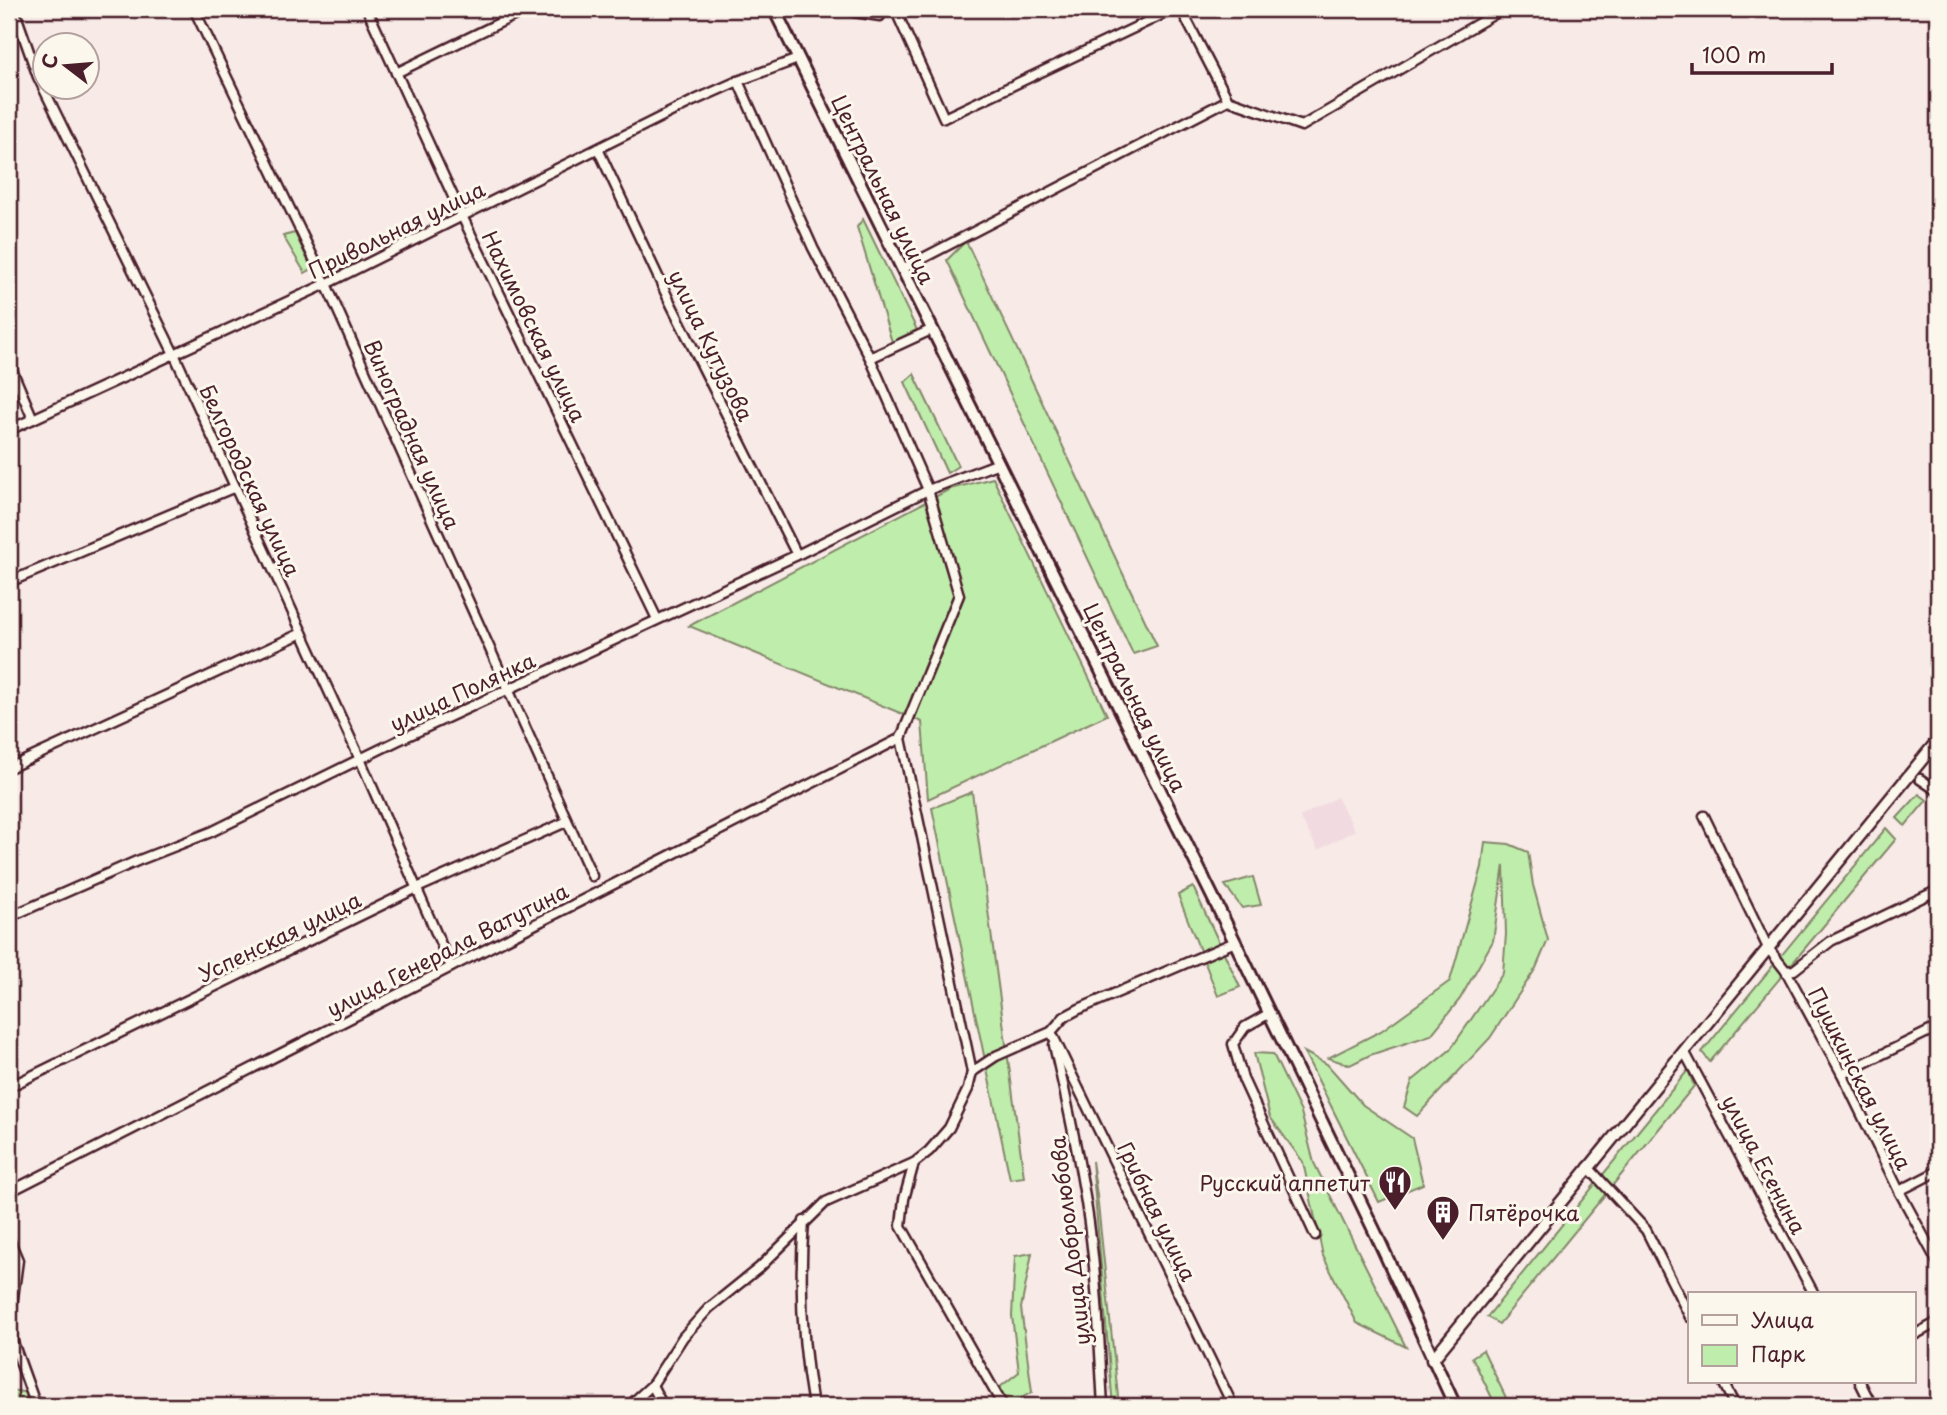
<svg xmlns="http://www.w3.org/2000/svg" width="1947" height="1415" font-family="'Playpen Sans',sans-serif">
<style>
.built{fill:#f2dae1}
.green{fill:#bfedab;stroke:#84866b;stroke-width:2}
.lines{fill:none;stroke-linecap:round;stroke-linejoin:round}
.minor-casing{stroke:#4a1f2b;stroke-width:13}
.tertiary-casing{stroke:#4a1f2b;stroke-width:15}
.secondary-casing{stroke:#4a1f2b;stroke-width:16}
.minor{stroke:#fbf7ec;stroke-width:8}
.tertiary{stroke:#fbf7ec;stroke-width:10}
.secondary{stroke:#fbf7ec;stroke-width:10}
.labels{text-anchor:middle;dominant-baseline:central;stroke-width:6;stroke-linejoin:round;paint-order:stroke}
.street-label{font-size:21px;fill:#4a1f2b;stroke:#fbf7ec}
.poi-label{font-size:21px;fill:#4a1f2b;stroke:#fbf7ec;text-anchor:end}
</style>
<rect width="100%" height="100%" fill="#f7eae7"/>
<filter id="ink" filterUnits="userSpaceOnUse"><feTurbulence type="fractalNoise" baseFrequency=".0143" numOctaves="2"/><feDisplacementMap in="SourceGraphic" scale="14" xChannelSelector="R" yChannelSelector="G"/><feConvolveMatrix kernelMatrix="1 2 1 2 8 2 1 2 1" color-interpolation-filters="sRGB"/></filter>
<g filter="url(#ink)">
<path class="built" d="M1337,797l18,33 -37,20 -18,-33z"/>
<g class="green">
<path d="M863,219l54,111 -25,12 -35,-115z"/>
<path d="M295,233l17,36 -7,4 -22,-37z"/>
<path d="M966,241l191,405 -24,8 -186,-394z"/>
<path d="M914,374l44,92 -11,7 -42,-91z"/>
<path d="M993,478l114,237 -179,84 -6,-77 -233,-96 261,-137z"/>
<path d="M972,792l52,385 -14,2 -78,-371z"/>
<path d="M1919,794l8,6 -22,26 -8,-8z"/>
<path d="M1886,828l10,11 -186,223 -8,-10z"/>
<path d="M1485,842l24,2 19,8 5,33 15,55 -12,28 -46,70 -73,78 -13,-9 8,-26 38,-31 53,-77 3,-39 -2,-69 -11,76 -33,58 -29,36 -61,20 -20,10 -22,-7 53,-27 69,-50 32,-114z"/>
<path d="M1253,877l8,28 -19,3 -17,-23z"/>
<path d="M1193,887l47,100 -22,9 -40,-101z"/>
<path d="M1304,1052l23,12 36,41 49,33 11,46 -44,18z"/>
<path d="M1254,1053l19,1 28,58 13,51 92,184 -49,-24 -34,-67 -20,-94 -33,-45z"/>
<path d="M1688,1070l6,16 -195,238 -12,-7z"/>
<path d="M1092,1161l5,34 22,211h-6z"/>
<path d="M1032,1253l-11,55 11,84 -23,13 -14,-14 24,-19 -7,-56 3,-60z"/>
<path d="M1483,1350l27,56h-14l-24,-49z"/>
<path d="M9,1390l28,4 4,12h-32z"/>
</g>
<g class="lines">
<defs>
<g id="minor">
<path d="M14,9l24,68 137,279 185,403 91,208"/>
<path d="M194,9l132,275 266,592"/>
<path d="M367,9l95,207 195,403"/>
<path d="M853,9l1,3 26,4 3,-7"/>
<path d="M895,9l49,109 230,-109"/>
<path d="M396,73l132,-64"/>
<path d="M738,81l75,167 57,110 58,132 31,105 -58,143 71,334"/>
<path d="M1228,100l74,26 201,-117"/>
<path d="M598,149l71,151 128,255"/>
<path d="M902,269l326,-169 -47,-91"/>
<path d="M870,358l63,-29"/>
<path d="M9,363l24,56"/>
<path d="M9,430l317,-146 367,-183 45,-20 60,-22"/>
<path d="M9,582l226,-95"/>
<path d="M9,768l293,-135"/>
<path d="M1920,779l18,12"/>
<path d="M1704,816l64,132 18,23 56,103 57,117 39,72"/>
<path d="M9,917l128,-56 74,-29 186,-91 400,-186 131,-65 71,-27"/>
<path d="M1786,971l8,-1 37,-29 107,-51"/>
<path d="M1270,1013l-25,14 -12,17 10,35 72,156"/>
<path d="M1051,1032l182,374"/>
<path d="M1054,1045c12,52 24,105 32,158 11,67 13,136 17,203"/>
<path d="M1684,1051l130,243"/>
<path d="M1842,1074l96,-47"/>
<path d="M9,1087l408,-199 149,-66"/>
<path d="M914,1163l-10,36 -3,27 102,180"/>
<path d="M1588,1167l58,63 44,87"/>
<path d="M1899,1191l39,-20"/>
<path d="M9,1192l892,-454"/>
<path d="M804,1221c-5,62 -2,124 9,185"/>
<path d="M9,1239l9,21 -9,68"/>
<path d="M9,1331l27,75"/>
<path d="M1914,1335l24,-13"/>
<path d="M1723,1382l12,24"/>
<path d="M1860,1382l12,24"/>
<path d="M652,1385l11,21"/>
<path d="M629,1406l23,-21 31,-48 26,-29 51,-41 66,-65 88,-39 15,-12 20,-23 19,-39 4,-17 24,-16 55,-24 13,-15 15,-8 156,-67"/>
</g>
<path id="tertiary" d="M1432,1360l506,-620"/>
<path id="secondary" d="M774,9l461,933 141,292 79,172"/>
</defs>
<use href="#minor" class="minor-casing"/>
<use href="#tertiary" class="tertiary-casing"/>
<use href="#secondary" class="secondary-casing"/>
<use href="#minor" class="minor"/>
<use href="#tertiary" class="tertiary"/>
<use href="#secondary" class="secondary"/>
</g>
</g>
<defs>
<symbol id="restaurant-pin" viewBox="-11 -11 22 30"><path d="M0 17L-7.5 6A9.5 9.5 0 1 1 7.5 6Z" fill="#4a1f2b" stroke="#fbf7ec"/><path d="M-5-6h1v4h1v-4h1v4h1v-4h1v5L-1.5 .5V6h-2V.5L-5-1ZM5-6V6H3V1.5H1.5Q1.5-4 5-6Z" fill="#fff"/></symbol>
<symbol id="building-pin" viewBox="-11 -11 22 30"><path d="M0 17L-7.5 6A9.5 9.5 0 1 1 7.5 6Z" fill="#4a1f2b" stroke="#fbf7ec"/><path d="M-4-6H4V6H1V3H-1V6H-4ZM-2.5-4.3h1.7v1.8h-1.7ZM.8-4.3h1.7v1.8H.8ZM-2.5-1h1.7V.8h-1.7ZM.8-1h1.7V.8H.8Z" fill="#fff"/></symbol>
</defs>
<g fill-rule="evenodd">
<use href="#restaurant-pin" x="1376" y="1163" width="38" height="52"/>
<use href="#building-pin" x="1424" y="1193" width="38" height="52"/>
</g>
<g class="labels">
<g class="street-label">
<text transform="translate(884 189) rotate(64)">Центральная улица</text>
<text transform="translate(396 229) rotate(-26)">Привольная улица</text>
<text transform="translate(535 326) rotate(64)">Нахимовская улица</text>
<text transform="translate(712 345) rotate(64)">улица Кутузова</text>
<text transform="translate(413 434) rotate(66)">Виноградная улица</text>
<text transform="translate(251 480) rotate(65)">Белгородская улица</text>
<text transform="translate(462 691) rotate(-25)">улица Полянка</text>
<text transform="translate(1136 697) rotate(64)">Центральная улица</text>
<text transform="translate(279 936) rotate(-26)">Успенская улица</text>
<text transform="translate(447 949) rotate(-27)">улица Генерала Ватутина</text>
<text transform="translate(1861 1078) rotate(63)">Пушкинская улица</text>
<text transform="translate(1765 1164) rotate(62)">улица Есенина</text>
<text transform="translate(1158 1211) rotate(64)">Грибная улица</text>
<text transform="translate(1069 1241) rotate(-97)">улица Добролюбова</text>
</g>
<g class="poi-label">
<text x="1370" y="1182">Русский аппетит</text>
<text x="1468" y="1212" text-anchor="start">Пятёрочка</text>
</g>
</g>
<rect width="1947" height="1415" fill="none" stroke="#fbf7ec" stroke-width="35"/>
<rect x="18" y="18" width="1912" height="1380" fill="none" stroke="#4a1f2b" stroke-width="2.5" filter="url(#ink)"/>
<rect x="1688" y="1292" width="228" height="91" fill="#fbf7ec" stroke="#b4a19f" stroke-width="2"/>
<rect x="1702" y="1315" width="35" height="10" fill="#fbf7ec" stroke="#b4a19f" stroke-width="2"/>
<text x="1751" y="1328" font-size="21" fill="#4a1f2b">Улица</text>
<rect x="1702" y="1345" width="35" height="21" fill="#bfedab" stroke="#b4a19f" stroke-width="2"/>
<text x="1751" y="1362" font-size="21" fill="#4a1f2b">Парк</text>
<g transform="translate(66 66) rotate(286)"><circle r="33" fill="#fbf7ec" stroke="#b4a19f" stroke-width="2"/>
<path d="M0-5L12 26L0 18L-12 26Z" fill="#4a1f2b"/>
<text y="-10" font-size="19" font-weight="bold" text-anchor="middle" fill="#4a1f2b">С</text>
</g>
<path d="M1692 63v10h140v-10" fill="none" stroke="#4a1f2b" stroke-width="3.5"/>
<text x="1702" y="63" font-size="21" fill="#4a1f2b" stroke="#fbf7ec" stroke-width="5" paint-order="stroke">100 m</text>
</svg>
